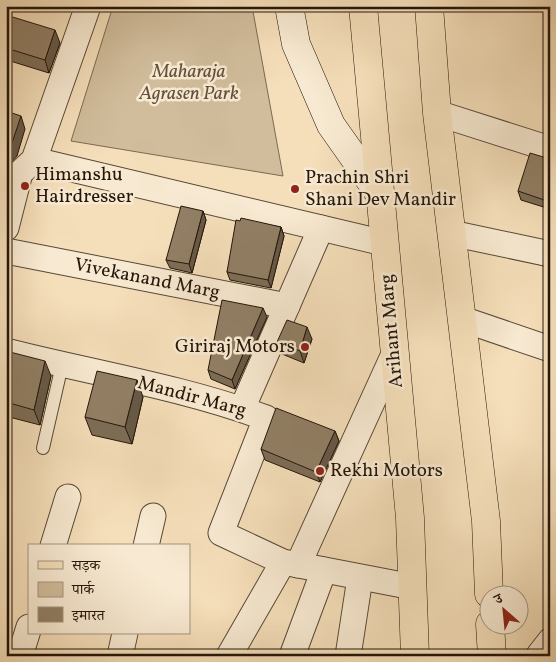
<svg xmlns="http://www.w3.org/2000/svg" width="556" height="662" font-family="Vollkorn,'Noto Serif Devanagari',serif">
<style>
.green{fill:#d1bd9c;stroke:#7a6a52}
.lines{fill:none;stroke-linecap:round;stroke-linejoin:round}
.lane-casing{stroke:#584835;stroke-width:14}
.street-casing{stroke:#584835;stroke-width:27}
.secondary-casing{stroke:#241609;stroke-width:29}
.primary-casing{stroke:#241609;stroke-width:29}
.lane{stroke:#f8ead2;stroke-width:12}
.street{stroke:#f8ead2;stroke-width:25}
.secondary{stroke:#f8ead2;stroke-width:28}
.primary{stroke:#f5dfba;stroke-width:28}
.wall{fill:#7d6d57;stroke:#241609}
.shaded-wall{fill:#665947;stroke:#241609}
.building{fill:#917f65;stroke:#241609}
.poi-dot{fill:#8f2418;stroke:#f8ead2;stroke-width:2}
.labels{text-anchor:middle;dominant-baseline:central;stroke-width:5;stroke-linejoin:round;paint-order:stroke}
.park-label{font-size:19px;font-style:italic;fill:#61503c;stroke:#f8ead2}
.poi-label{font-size:19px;fill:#241609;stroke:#f8ead2;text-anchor:start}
.street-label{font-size:19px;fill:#241609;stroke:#f8ead2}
</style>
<rect width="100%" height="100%" fill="#f5dfba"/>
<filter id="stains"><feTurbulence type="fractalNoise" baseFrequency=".004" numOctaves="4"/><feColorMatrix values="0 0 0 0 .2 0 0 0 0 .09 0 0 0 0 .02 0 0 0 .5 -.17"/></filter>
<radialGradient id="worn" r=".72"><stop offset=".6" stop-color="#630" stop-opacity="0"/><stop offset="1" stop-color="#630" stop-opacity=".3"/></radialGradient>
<path class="green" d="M113,6h139l31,170 -212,-35z"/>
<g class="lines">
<defs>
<path id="lane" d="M43,448l19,-83"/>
<g id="street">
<path d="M437,113l113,36"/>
<path d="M34,160l350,83"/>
<path d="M6,228l14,-55 14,-13 54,-154"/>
<path d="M451,233l99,21"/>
<path d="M6,251l281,55"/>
<path d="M462,319l88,30"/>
<path d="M6,351c87,22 176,36 260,67l-45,115 62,29 130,25"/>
<path d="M242,409l79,-181"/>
<path d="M53,546l15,-49"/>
<path d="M146,546l7,-30"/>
<path d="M298,565l96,-211"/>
<path d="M539,655l11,-14"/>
<path d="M20,656l9,-29"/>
<path d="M120,656l5,-23"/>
<path d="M229,656l54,-94"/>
<path d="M292,656l32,-86"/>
<path d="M348,656l12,-78"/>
</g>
<path id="secondary" d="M289,6l7,38 35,81 48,68"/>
<g id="primary">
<path d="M363,6l47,512 5,138"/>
<path d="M429,6l8,107 49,408 3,73"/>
<path d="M490,624l2,32"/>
</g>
</defs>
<use href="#lane" class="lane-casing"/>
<use href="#street" class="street-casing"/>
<use href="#secondary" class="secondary-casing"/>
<use href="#primary" class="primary-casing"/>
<use href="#lane" class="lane"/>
<use href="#street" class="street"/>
<use href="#secondary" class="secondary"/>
<use href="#primary" class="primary"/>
</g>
<g class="wall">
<path d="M6,15l54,28 -11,30 -42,-13 -1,4z"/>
<path d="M550,159v50l-29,-9 -3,-9z"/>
<path d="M203,211l3,9 -14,53 -22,-5 -4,-8z"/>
<path d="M240,221l41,6 3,9 -13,52 -41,-8 -3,-8z"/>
<path d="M267,317l-32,72 -24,-10 -3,-9z"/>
<path d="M312,339l-8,24 -22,-9 -5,-12z"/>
<path d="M6,351l45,25 -11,49 -31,-8 -1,-2h-2z"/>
<path d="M143,397l-11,47 -40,-9 -7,-18z"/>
<path d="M335,431l4,10 -19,41 -55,-22 -4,-11z"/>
</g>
<g class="shaded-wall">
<path d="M55,30l5,13 -11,30 -4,-13z"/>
<path d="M21,116l4,13 -8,27 -10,11 -1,-3v-14z"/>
<path d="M203,211l3,9 -14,53 -3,-9z"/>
<path d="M281,227l3,9 -13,52 -3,-8z"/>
<path d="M263,308l4,9 -32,72 -3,-9z"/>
<path d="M307,327l5,12 -8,24 -4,-12z"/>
<path d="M45,361l6,15 -11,49 -6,-15z"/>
<path d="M137,380l6,17 -11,47 -7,-17z"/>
<path d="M335,431l4,10 -19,41 -4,-10z"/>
<path d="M8,626l4,9 -6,17v-19z"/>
</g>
<g class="building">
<path d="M6,15l49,15 -10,30 -39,-12z"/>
<path d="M6,111l15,5 -9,27 -6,7z"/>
<path d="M530,153l20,6v43l-32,-11z"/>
<path d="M181,206l22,5 -14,53 -23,-4z"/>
<path d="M241,218l40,9 -13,53 -41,-8 9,-52 4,1z"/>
<path d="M222,300l41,8 -31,72 -24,-10z"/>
<path d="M287,320l20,7 -7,24 -23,-9z"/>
<path d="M6,351l39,10 -11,49 -28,-8z"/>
<path d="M97,371l40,9 -12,47 -40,-10z"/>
<path d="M276,408l59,23 -19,41 -55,-23z"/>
<path d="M6,625l2,1 -2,7z"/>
</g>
<g class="poi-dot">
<circle cx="25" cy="186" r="5"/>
<circle cx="295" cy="189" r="5"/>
<circle cx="305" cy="347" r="5"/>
<circle cx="320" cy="471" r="5"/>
</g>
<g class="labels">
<g class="park-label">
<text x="189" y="72">Maharaja<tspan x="189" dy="22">Agrasen Park</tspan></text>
</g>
<g class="poi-label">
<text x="35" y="175">Himanshu<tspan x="35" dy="22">Hairdresser</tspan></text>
<text x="305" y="178">Prachin Shri<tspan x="305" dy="22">Shani Dev Mandir</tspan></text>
<text x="295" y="347" text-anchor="end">Giriraj Motors</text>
<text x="330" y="471">Rekhi Motors</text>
</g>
<g class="street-label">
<text transform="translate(147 279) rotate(11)">Vivekanand Marg</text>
<text transform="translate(392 331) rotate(-95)">Arihant Marg</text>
<text transform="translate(192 397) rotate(15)">Mandir Marg</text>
</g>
</g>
<rect width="556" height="662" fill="none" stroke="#f5dfba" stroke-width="25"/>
<rect x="8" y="8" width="541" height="647" fill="none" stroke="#241609" stroke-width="2.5"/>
<rect x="12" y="12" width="531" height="637" fill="none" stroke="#241609"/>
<rect x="28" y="544" width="162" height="90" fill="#f8ead2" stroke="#a39582"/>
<rect x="38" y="561" width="25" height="8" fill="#f5dfba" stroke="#a39582"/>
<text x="72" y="570" font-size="15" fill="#241609">सड़क</text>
<rect x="38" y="582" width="25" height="15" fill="#d1bd9c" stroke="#a39582"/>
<text x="72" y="594" font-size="15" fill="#241609">पार्क</text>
<rect x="38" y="607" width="25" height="15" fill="#917f65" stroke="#a39582"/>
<text x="72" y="620" font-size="15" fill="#241609">इमारत</text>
<g transform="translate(504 610) rotate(333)"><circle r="24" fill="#f8ead2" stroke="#a39582"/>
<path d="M0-4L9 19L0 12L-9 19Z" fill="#8f2418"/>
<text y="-8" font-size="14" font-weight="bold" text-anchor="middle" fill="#241609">उ</text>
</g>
<rect width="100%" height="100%" filter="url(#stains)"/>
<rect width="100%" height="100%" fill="url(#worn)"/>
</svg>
